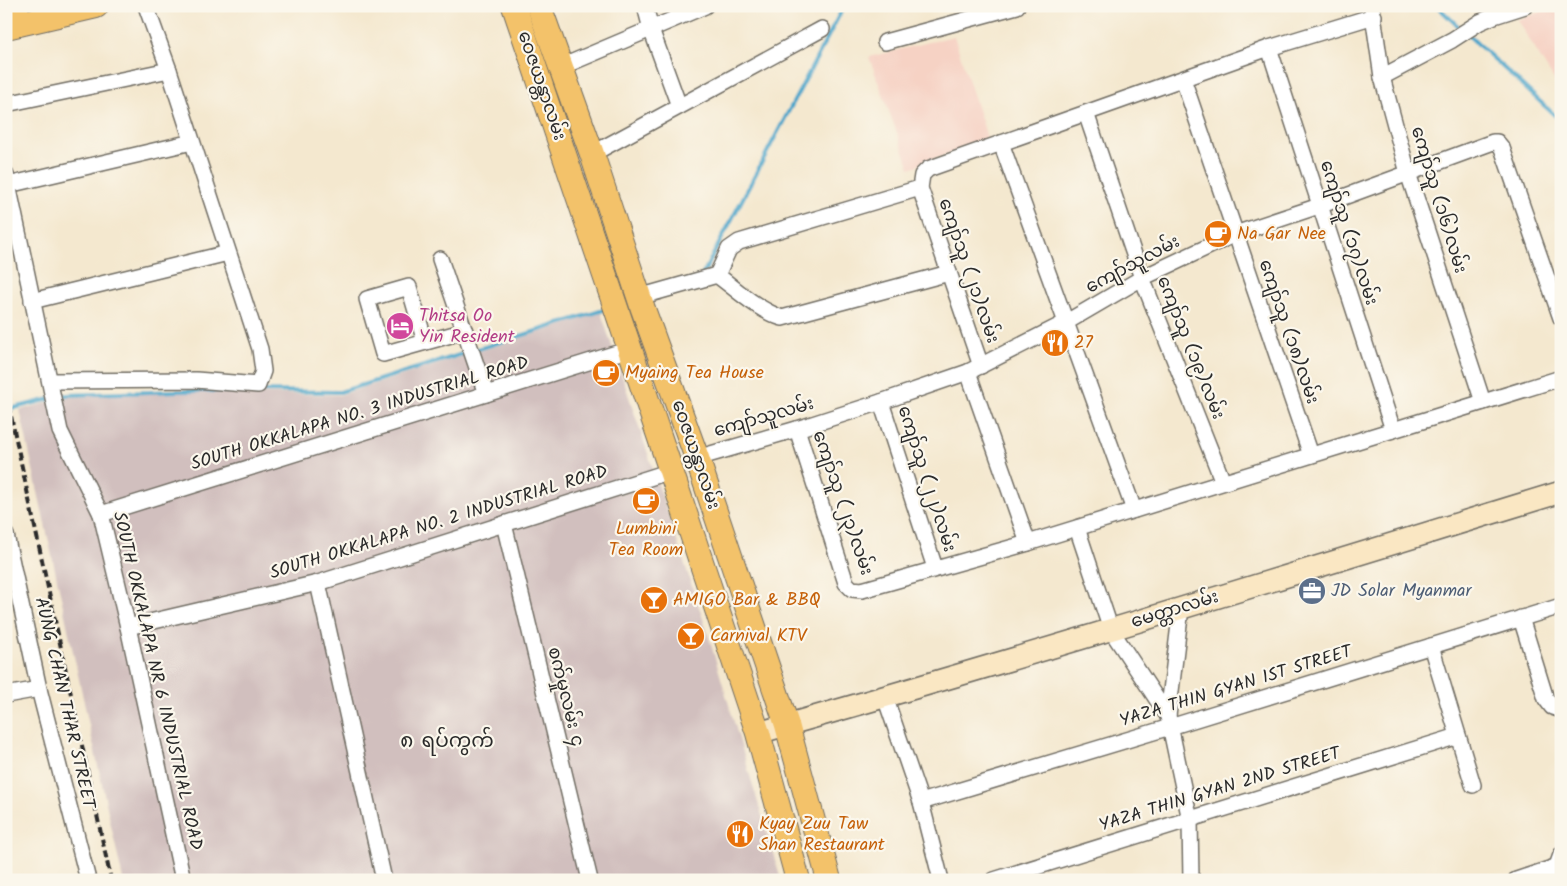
<svg xmlns="http://www.w3.org/2000/svg" width="1567" height="886" font-family="Kalam,'Noto Sans Myanmar',sans-serif">
<style>
.built{fill:#f6d2c4}
.industrial{fill:#d1bfbe}
.lines{fill:none;stroke-linecap:round;stroke-linejoin:round}
.stream{stroke:#4da6ca;stroke-width:4}
.street-casing{stroke:#716d64;stroke-width:18}
.secondary-casing{stroke:#716d64;stroke-width:24}
.primary-casing{stroke:#716d64;stroke-width:26}
.street{stroke:#fff;stroke-width:15}
.secondary{stroke:#fae7c3;stroke-width:21}
.primary{stroke:#f3c26a;stroke-width:24}
.rail{stroke:#2b2b2b;stroke-width:4;stroke-dasharray:8 4;stroke-linecap:butt}
.labels{text-anchor:middle;dominant-baseline:central;stroke-width:4.5;stroke-linejoin:round;paint-order:stroke}
.street-label{font-size:18px;fill:#2b2b2b;stroke:#fbf7ec}
.food-label{font-size:18px;fill:#c56008;stroke:#fbf7ec;text-anchor:start}
.hotel-label{font-size:18px;fill:#b23c85;stroke:#fbf7ec;text-anchor:start}
.service-label{font-size:18px;fill:#4e5e75;stroke:#fbf7ec;text-anchor:start}
.quarter-label{font-size:20px;fill:#2b2b2b;stroke:#fbf7ec}
</style>
<rect width="100%" height="100%" fill="#fbf7ec"/>
<filter id="ink" filterUnits="userSpaceOnUse"><feTurbulence type="fractalNoise" baseFrequency=".02" numOctaves="2"/><feDisplacementMap in="SourceGraphic" scale="10" xChannelSelector="R" yChannelSelector="G"/><feConvolveMatrix kernelMatrix="1 2 1 2 8 2 1 2 1" color-interpolation-filters="sRGB"/></filter>
<filter id="wash" filterUnits="userSpaceOnUse"><feTurbulence type="fractalNoise" baseFrequency=".0096" numOctaves="4" result="noise"/><feDisplacementMap in="SourceGraphic" scale="20" xChannelSelector="R" yChannelSelector="G"/><feGaussianBlur stdDeviation="1.12" result="paint"/><feColorMatrix in="noise" values="0 0 0 0 0 0 0 0 0 0 0 0 0 0 0 0 0 1.4 0 .05"/><feComposite in="paint" operator="in"/></filter>
<g filter="url(#wash)">
<rect width="100%" height="100%" fill="#f4e8cf"/>
<g class="built">
<path d="M1558,6h3v79l-3,1 -41,-66z"/>
<path d="M954,36l34,104 -78,28 -41,-111z"/>
</g>
<path class="industrial" d="M601,313l106,318 74,249h-658l-103,-470 48,-13 109,-5 163,3z"/>
<g class="lines">
<g class="stream">
<path d="M1437,6l24,23"/>
<path d="M1468,35l93,86"/>
<path d="M703,274l141,-268"/>
<path d="M475,350l132,-41"/>
<path d="M257,391l83,1 129,-40"/>
<path d="M57,397l9,-2 111,-4h70"/>
<path d="M6,410l44,-11"/>
</g>
</g>
</g>
<g filter="url(#ink)">
<g class="lines">
<defs>
<g id="street">
<path d="M645,6l6,23 28,77"/>
<path d="M1372,8l10,69 26,96 75,229"/>
<path d="M885,42l132,-36"/>
<path d="M1269,48l124,382"/>
<path d="M561,67l144,-61"/>
<path d="M1382,77l70,-37 28,-18 14,-6 31,-10"/>
<path d="M1183,79l128,376"/>
<path d="M6,104l163,-34"/>
<path d="M1086,113l56,165 81,204"/>
<path d="M1001,143l133,367"/>
<path d="M592,154l230,-125"/>
<path d="M6,175l54,256 41,83 27,113 55,253"/>
<path d="M8,185l184,-43"/>
<path d="M440,259l46,135"/>
<path d="M717,275l12,-26 10,-7 181,-54"/>
<path d="M639,297l78,-22c20,15 41,35 65,43l167,-45"/>
<path d="M32,301l196,-48"/>
<path d="M425,342l-16,-55 -42,12 16,55 82,-23"/>
<path d="M981,366l-61,-178 2,-13 6,-6 341,-121 105,-32"/>
<path d="M968,372l60,171"/>
<path d="M50,381l146,-1 62,5 5,-14 -3,-22 -91,-279 -23,-64"/>
<path d="M881,402l54,166"/>
<path d="M797,429l49,154 6,6 10,1 166,-47 533,-165"/>
<path d="M697,458l100,-29 84,-27 87,-30 97,-49 77,-45 93,-44 84,-28 174,-64h4l5,6 59,170"/>
<path d="M101,514l529,-165"/>
<path d="M504,524l86,356"/>
<path d="M1077,528l34,102 57,86"/>
<path d="M6,535l33,154 49,191"/>
<path d="M318,583l66,297"/>
<path d="M1181,608l-13,108 22,104 1,60"/>
<path d="M1521,618l25,81 6,8 9,3"/>
<path d="M128,627l190,-44 353,-112"/>
<path d="M1431,646l42,139"/>
<path d="M6,695l33,-6"/>
<path d="M885,697l36,105 20,78"/>
<path d="M921,802l249,-75 391,-121"/>
<path d="M994,880l464,-144"/>
<path d="M1516,880l39,-13"/>
<path d="M1552,880l9,-25"/>
</g>
<path id="secondary" d="M758,733c269,-76 535,-159 803,-241"/>
<g id="primary">
<path d="M514,6l157,465 73,220 14,42 40,147"/>
<path d="M539,6l53,148 51,155 54,149 90,267 42,155"/>
<path d="M6,9l11,-3"/>
<path d="M6,27l90,-21"/>
</g>
</defs>
<use href="#street" class="street-casing"/>
<use href="#secondary" class="secondary-casing"/>
<use href="#primary" class="primary-casing"/>
<use href="#street" class="street"/>
<use href="#secondary" class="secondary"/>
<use href="#primary" class="primary"/>
<path class="rail" d="M6,393l105,487"/>
</g>
</g>
<defs>
<symbol id="cafe-disc" viewBox="-11 -11 22 22"><circle r="9.5" fill="#e8710a" stroke="#fbf7ec"/><path d="M-5.5-4.5H6V0H3Q3 3.5 0 3.5H-2.5Q-5.5 3.5-5.5 0ZM3-3.2v2h1.7v-2ZM-6 4.5H4V6H-6Z" fill="#fff"/></symbol>
<symbol id="hotel-disc" viewBox="-11 -11 22 22"><circle r="9.5" fill="#d1479c" stroke="#fbf7ec"/><path d="M-6-4.5h1.5V1H6V5H4.5V3h-9V5H-6ZM-4 0a1.8 1.8 0 1 1 3.6 0ZM.5 0V-2.5h3Q6-2.5 6 0Z" fill="#fff"/></symbol>
<symbol id="restaurant-disc" viewBox="-11 -11 22 22"><circle r="9.5" fill="#e8710a" stroke="#fbf7ec"/><path d="M-5-6h1v4h1v-4h1v4h1v-4h1v5L-1.5 .5V6h-2V.5L-5-1ZM5-6V6H3V1.5H1.5Q1.5-4 5-6Z" fill="#fff"/></symbol>
<symbol id="office-disc" viewBox="-11 -11 22 22"><circle r="9.5" fill="#5c6f8a" stroke="#fbf7ec"/><path d="M-6-3h4V-5.5h4V-3h4V5H-6ZM-1-4.5V-3h2v-1.5ZM-6 0V1H6V0Z" fill="#fff"/></symbol>
<symbol id="bar-disc" viewBox="-11 -11 22 22"><circle r="9.5" fill="#e8710a" stroke="#fbf7ec"/><path d="M-6-5H6L.8 .8V4.5H3.5V6h-7V4.5H-.8V.8Z" fill="#fff"/></symbol>
</defs>
<g fill-rule="evenodd">
<use href="#cafe-disc" x="1202" y="218" width="32" height="32"/>
<use href="#hotel-disc" x="384" y="310" width="32" height="32"/>
<use href="#restaurant-disc" x="1039" y="327" width="32" height="32"/>
<use href="#cafe-disc" x="590" y="357" width="32" height="32"/>
<use href="#cafe-disc" x="630" y="485" width="32" height="32"/>
<use href="#office-disc" x="1296" y="575" width="32" height="32"/>
<use href="#bar-disc" x="638" y="584" width="32" height="32"/>
<use href="#bar-disc" x="675" y="620" width="32" height="32"/>
<use href="#restaurant-disc" x="724" y="818" width="32" height="32"/>
</g>
<g class="labels">
<g class="street-label">
<text transform="translate(541 86) rotate(71)">ဝေဇယန္တာလမ်း</text>
<text transform="translate(1438 200) rotate(73)">ကျော်သူ (၁၆)လမ်း</text>
<text transform="translate(1348 233) rotate(72)">ကျော်သူ (၁၇)လမ်း</text>
<text transform="translate(1133 265) rotate(-28)">ကျော်သူလမ်း</text>
<text transform="translate(968 271) rotate(71)">ကျော်သူ (၂၁)လမ်း</text>
<text transform="translate(1288 332) rotate(71)">ကျော်သူ (၁၈)လမ်း</text>
<text transform="translate(1190 348) rotate(68)">ကျော်သူ (၁၉)လမ်း</text>
<text transform="translate(360 414) rotate(-17)">SOUTH OKKALAPA NO. 3 INDUSTRIAL ROAD</text>
<text transform="translate(764 418) rotate(-16)">ကျော်သူလမ်း</text>
<text transform="translate(695 455) rotate(71)">ဝေဇယန္တာလမ်း</text>
<text transform="translate(926 479) rotate(72)">ကျော်သူ (၂၂)လမ်း</text>
<text transform="translate(842 503) rotate(71)">ကျော်သူ (၂၃)လမ်း</text>
<text transform="translate(439 523) rotate(-17)">SOUTH OKKALAPA NO. 2 INDUSTRIAL ROAD</text>
<text transform="translate(1175 610) rotate(-17)">မေတ္တာလမ်း</text>
<text transform="translate(157 681) rotate(77)">SOUTH OKKALAPA NR 6 INDUSTRIAL ROAD</text>
<text transform="translate(1236 687) rotate(-17)">YAZA THIN GYAN 1ST STREET</text>
<text transform="translate(565 697) rotate(76)">စက်မှုလမ်း ၄</text>
<text transform="translate(64 703) rotate(77)">AUNG CHAN THAR STREET</text>
<text transform="translate(1220 790) rotate(-17)">YAZA THIN GYAN 2ND STREET</text>
</g>
<g class="food-label">
<text x="1237" y="234">Na Gar Nee</text>
<text x="1074" y="343">27</text>
<text x="625" y="373">Myaing Tea House</text>
<text x="646" y="529" text-anchor="middle">Lumbini<tspan x="646" dy="21">Tea Room</tspan></text>
<text x="673" y="600">AMIGO Bar &amp; BBQ</text>
<text x="710" y="636">Carnival KTV</text>
<text x="759" y="824">Kyay Zuu Taw<tspan x="759" dy="21">Shan Restaurant</tspan></text>
</g>
<g class="hotel-label">
<text x="419" y="316">Thitsa Oo<tspan x="419" dy="21">Yin Resident</tspan></text>
</g>
<g class="service-label">
<text x="1331" y="591">JD Solar Myanmar</text>
</g>
<g class="quarter-label">
<text x="447" y="742">၈ ရပ်ကွက်</text>
</g>
</g>
<rect width="1567" height="886" fill="none" stroke="#fbf7ec" stroke-width="25"/>
</svg>
